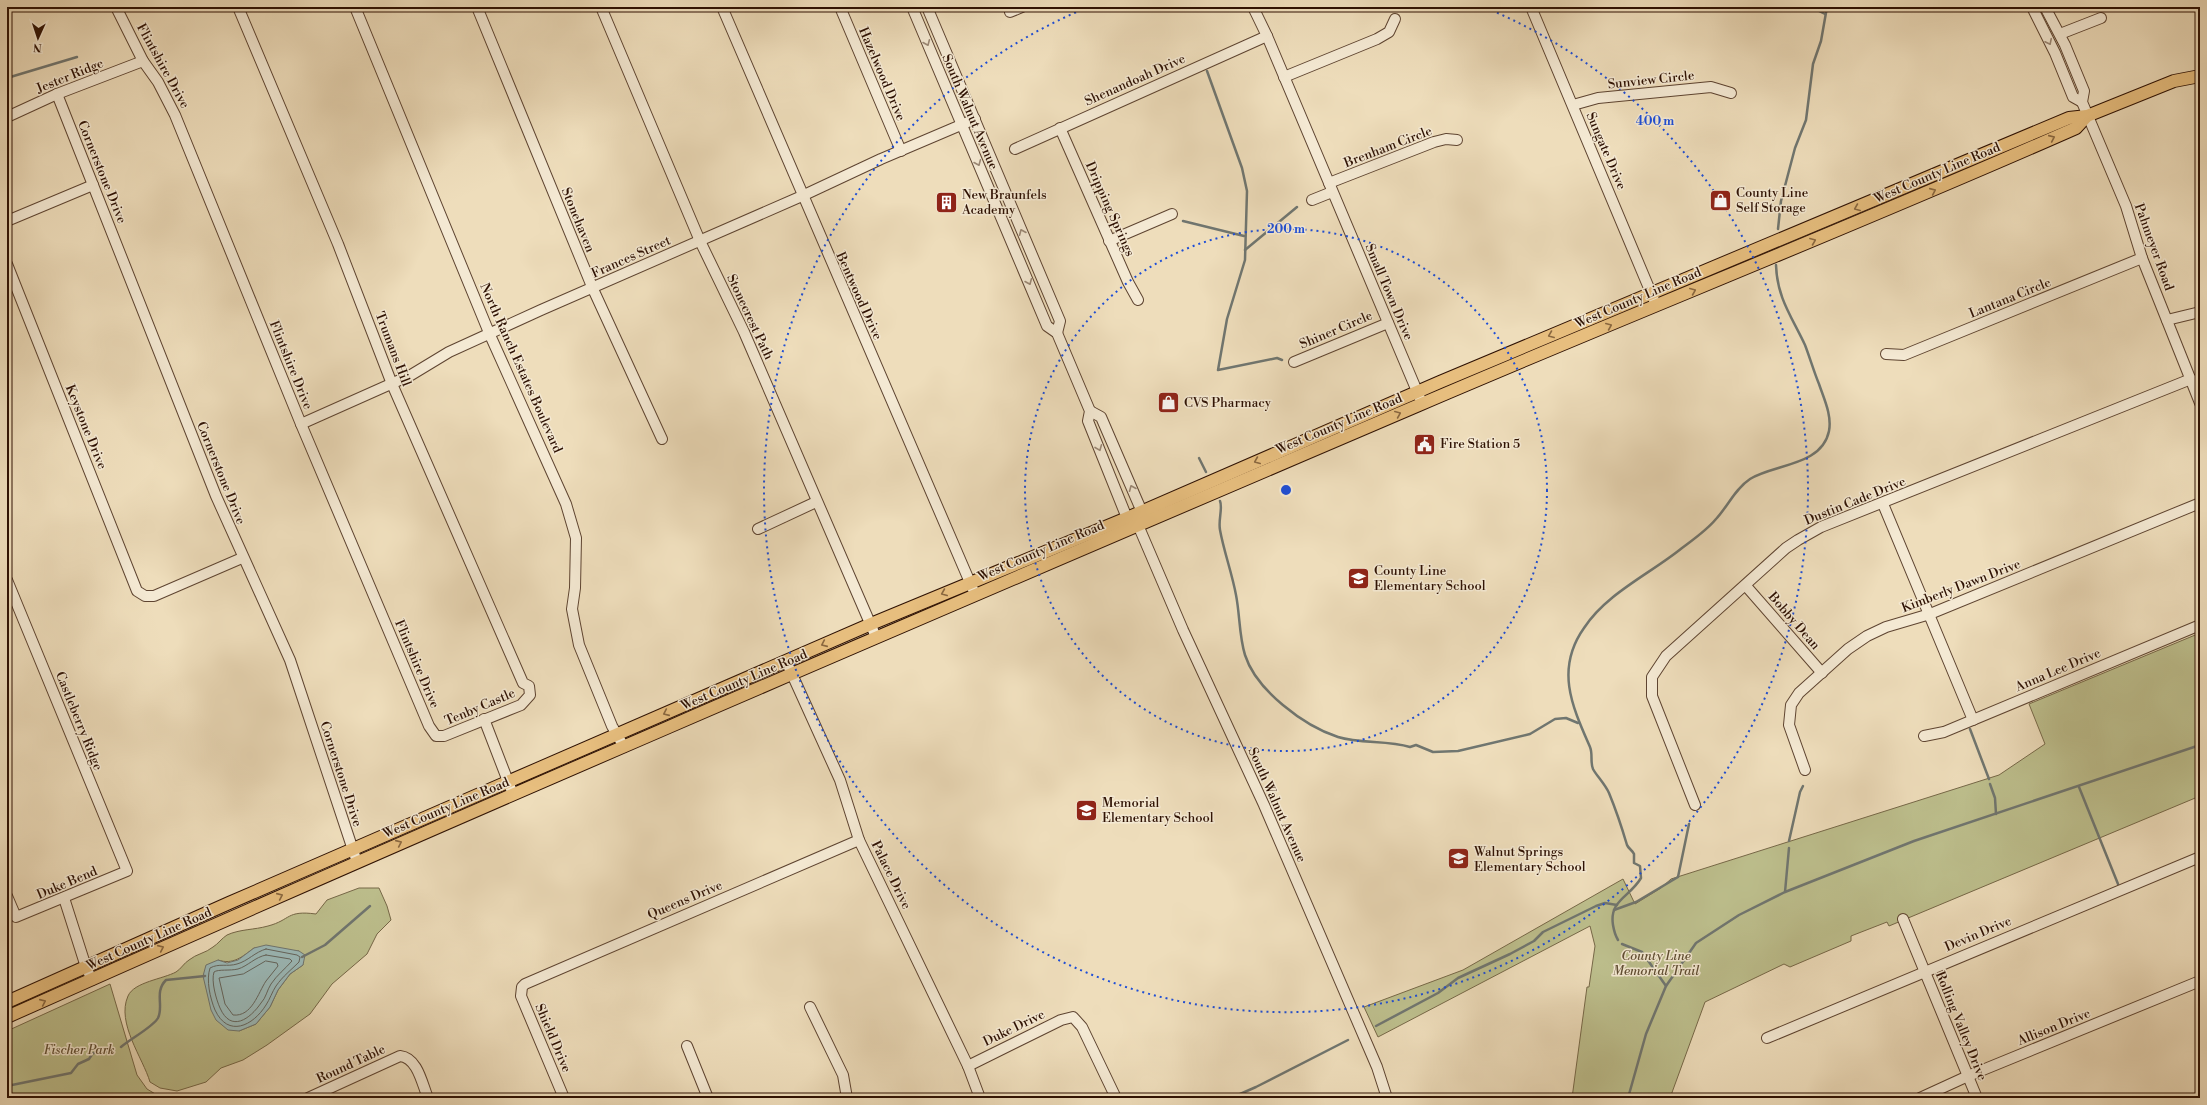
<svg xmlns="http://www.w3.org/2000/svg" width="2207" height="1105" font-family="'Libre Bodoni',serif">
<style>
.green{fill:#bdbf8d;stroke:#766848;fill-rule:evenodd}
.water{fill:#9cbab9;stroke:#707670}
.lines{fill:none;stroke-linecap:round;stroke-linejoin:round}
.shore{stroke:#65665e;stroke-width:1}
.stream{stroke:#707670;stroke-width:2.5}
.minor-casing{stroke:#5e4431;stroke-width:12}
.major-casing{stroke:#2e1103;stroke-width:14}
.minor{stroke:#f4e9d3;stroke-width:10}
.major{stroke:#e7be7e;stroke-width:12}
.oneway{stroke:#9b8875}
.oneway2{stroke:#8a6840}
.ring{fill:none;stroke:#1d4ed8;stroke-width:2;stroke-dasharray:2 4}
.labels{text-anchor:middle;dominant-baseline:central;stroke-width:3;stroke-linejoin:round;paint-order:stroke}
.street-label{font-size:13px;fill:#2e1103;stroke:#f4e9d3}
.poi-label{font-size:13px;fill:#2e1103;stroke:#f4e9d3;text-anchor:start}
.park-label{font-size:13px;font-style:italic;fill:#604e33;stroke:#f4e9d3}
.centre{fill:#1d4ed8;stroke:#f4e9d3;stroke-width:2}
.ring-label{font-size:12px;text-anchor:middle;font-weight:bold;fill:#1d4ed8;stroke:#f4e9d3;stroke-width:3;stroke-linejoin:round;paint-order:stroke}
</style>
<rect width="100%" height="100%" fill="#edb"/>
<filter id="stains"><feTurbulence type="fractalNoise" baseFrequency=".005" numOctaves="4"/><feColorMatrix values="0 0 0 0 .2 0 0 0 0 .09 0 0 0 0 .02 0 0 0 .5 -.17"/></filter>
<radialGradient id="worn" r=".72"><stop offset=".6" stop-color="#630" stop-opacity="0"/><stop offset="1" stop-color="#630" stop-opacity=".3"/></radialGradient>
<g class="green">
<path d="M2200,633v163l-311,130 -2,-4 -36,14v5l-61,26 -6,-3 -79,38 -35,96h-98l15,-111h2l6,-41 -5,-20 -212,111 -14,-30 99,-37 160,-91 12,25 26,-16 10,-9 328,-104 46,-31 -16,-40z"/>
<path d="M359,888h20l8,18 4,14 -14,14 -10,20 -35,30 -22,30 -43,31 -24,15 -22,8 -15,14 -29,9 -17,-3 -10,-6c-7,-24 -34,-59 -22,-86 6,-14 35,-17 48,-24 5,-3 8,-9 13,-12 7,-6 17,-7 24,-13 5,-3 9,-9 14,-12 13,-6 27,-5 41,-9 23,-6 18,-16 48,-12l11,-14zM254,948l45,3 4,14 -13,9 -12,16 -8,17 -14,17 -17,7 -21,-71c15,5 24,-3 36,-12z"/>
<path d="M110,984l27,91 10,14 15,9h-155v-67z"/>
</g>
<path class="water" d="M266,945l33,6 6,4 -2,10 -13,9 -12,16 -8,17 -14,17 -17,7 -11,-1 -12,-10 -5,-10 -8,-34 3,-11 12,-5 9,3 11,-3 16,-12z"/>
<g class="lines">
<g class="shore">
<path d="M266,949l31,6 3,2 -1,5c-8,8 -16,14 -23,24 -4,6 -6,13 -10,19 -13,21 -38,33 -51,5 -5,-12 -9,-30 -5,-42 9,-5 17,-1 27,-4 11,-3 18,-12 29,-15z"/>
<path d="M266,955l24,4 2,2c-7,8 -15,14 -21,23 -4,6 -5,14 -10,19 -11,16 -30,30 -41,5 -4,-9 -9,-27 -6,-36 4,-3 16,-1 24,-3 10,-3 17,-12 28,-14z"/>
<path d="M266,961l11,2 1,3c-4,5 -8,10 -12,15 -8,12 -14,36 -33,34l-8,-11 -6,-26 24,-4z"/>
</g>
<g class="stream">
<path d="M1811,7l14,7"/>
<path d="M1207,71l35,97 5,23 -2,69 -18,59 -9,51 59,-12 5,2"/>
<path d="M7,78l70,-21"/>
<path d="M1183,221l61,15"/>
<path d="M1778,229l3,-28 14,-53 11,-28 7,-56 8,-23 6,-34"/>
<path d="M1245,250l52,-43"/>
<path d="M1199,458l7,14"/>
<path d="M1220,501c3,7 -2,19 0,29 4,22 12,43 16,65 4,20 3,41 9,60 11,35 59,71 93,82 23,7 49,3 72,10l6,-2 17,7 25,-1 72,-17 25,-15 11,-1 12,5"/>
<path d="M1970,729l19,50"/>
<path d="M1990,784l5,14 1,16"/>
<path d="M2079,787l39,97"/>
<path d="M1789,841l11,-49 3,-6"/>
<path d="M1785,892l4,-44"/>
<path d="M1614,910l22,-8 42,-25 11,-53"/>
<path d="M1618,940c-3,-5 -4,-9 -5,-15 -4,-25 17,-28 28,-47l-1,-12 -6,-3v-9c-1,-3 -6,-6 -7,-9 -5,-17 -11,-35 -18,-52 -4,-9 -13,-18 -16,-24 -3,-7 0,-15 -3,-22 -18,-41 -35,-78 -6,-119 23,-35 66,-54 98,-80 12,-9 25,-18 34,-29 12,-13 19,-30 34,-40 24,-15 72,-13 79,-48 3,-16 -5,-32 -10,-47 -5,-12 -9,-26 -14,-39 -13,-28 -28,-47 -29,-80"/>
<path d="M1622,944l20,8 24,34"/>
<path d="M302,957l23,-12 45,-39"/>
<path d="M1376,1026l62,-33 20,-15 52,-24 24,-13 9,-9 53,-26 9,-3 12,2"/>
<path d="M121,1047c9,-8 32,-20 37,-29 6,-12 -4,-26 8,-38l39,-4"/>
<path d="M7,1086l64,-13 7,-9 11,-5 4,-6 21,-2"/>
<path d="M1231,1098l25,-11 92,-47"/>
<path d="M1628,1098l18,-64 20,-48 30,-43 43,-28 46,-23 129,-51 286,-96"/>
</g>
<defs>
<g id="minor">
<path d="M116,7l27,54 15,21 17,33 126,309 128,302 7,10h8l77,-31 9,-10 -1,-9 -6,-3 -131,-299 -54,-140 -100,-237"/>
<path d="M355,7l135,328 76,169 10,34 -1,50 -3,21 7,36 33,81 12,21"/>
<path d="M477,7l116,282 69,150"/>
<path d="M601,7l99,234 44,91 132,305"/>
<path d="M722,7l253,587"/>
<path d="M840,7l61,144"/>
<path d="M912,7l135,319 10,7 33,78 -2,10 39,97 11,7 45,105 81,175 113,262 10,31"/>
<path d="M927,7l133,314 -3,12"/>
<path d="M1253,7l14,29 155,367"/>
<path d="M1531,7l123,293"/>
<path d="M2032,7l23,46 18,44 9,5"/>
<path d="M2045,7l20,38 19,46 -2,11 44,104 16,52 58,145"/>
<path d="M1010,12l12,-5"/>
<path d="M2060,34l41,-16"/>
<path d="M1284,77l93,-38 12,-7 6,-13"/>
<path d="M57,94l159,402 74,164 67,202"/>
<path d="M1573,105l25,-7 113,-11 20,6"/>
<path d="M7,117l50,-23 86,-33"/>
<path d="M1060,128l68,154 10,18"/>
<path d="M1015,149l252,-113"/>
<path d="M1329,183l105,-41 12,-3 11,1"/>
<path d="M1312,200l20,-8"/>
<path d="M7,221l86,-36"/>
<path d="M1109,241l63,-27"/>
<path d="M7,264l130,327 8,5h9l88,-38"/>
<path d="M2167,320l33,-8"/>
<path d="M1886,354l18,1 238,-97"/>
<path d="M1294,362l94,-39"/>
<path d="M1090,411l11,6 41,95 -2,7"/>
<path d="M301,424l110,-49 38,-23 92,-42 261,-114 79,-37 94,-40"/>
<path d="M1883,504l90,216"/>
<path d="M758,529l58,-27"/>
<path d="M7,580l120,291 -111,46 -9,-21"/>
<path d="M1746,586l76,87"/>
<path d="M786,661l54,119 19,60 109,226 12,32"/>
<path d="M484,719l27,70"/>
<path d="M1924,736l20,-4 256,-107"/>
<path d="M1805,770l-16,-45 2,-20 8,-12 49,-44 19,-13 19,-9 44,-13 270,-111"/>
<path d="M1695,805l-43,-109v-19l14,-21 120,-108 12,-8 23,-13 370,-148"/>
<path d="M64,898l22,69 6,13"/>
<path d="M1903,919l74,179"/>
<path d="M810,1007l33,68 4,23"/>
<path d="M1767,1038l433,-181"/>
<path d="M687,1046l21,52"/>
<path d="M968,1066l93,-46 12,-3 9,10 34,71"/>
<path d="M308,1098l92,-42c18,2 22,28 28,42"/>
<path d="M564,1098l-43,-102 1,-9 3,-3 334,-144"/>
<path d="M1920,1098l48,-22 232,-95"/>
</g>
<g id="major">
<path d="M7,1002l222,-99 642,-279 256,-106 313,-136 629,-264 18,-2 87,-35 26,-5"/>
<path d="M7,1017c469,-209 940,-410 1412,-612 219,-94 440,-181 657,-277l11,-12"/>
</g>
</defs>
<use href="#minor" class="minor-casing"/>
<use href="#major" class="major-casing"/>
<use href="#minor" class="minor"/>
<use href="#major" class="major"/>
</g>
<defs><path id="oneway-chevron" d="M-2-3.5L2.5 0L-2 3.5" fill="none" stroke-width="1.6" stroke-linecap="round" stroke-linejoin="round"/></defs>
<g class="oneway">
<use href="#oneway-chevron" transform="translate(2049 42) rotate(64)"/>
<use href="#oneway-chevron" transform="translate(927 43) rotate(67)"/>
<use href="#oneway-chevron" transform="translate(978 163) rotate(67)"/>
<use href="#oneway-chevron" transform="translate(1022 232) rotate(-113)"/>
<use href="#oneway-chevron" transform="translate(1029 282) rotate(67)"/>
<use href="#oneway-chevron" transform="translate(1099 448) rotate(68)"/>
<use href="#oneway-chevron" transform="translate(1132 488) rotate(-113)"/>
</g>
<g class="oneway2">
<use href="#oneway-chevron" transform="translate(2052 138) rotate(-24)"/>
<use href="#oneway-chevron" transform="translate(1933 191) rotate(-24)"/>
<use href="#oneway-chevron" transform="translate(1857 208) rotate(157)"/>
<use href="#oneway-chevron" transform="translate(1813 241) rotate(-22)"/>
<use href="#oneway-chevron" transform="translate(1693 291) rotate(-23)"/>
<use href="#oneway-chevron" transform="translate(1609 326) rotate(-23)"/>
<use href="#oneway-chevron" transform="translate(1551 335) rotate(158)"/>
<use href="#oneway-chevron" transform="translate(1398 414) rotate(-23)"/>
<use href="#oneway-chevron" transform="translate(1257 461) rotate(157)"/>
<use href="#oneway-chevron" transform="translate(944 593) rotate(157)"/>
<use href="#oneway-chevron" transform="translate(824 644) rotate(156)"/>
<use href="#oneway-chevron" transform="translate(666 713) rotate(156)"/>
<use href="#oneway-chevron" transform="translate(399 843) rotate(-24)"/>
<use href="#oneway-chevron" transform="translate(280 896) rotate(-24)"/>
<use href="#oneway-chevron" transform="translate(161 948) rotate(-24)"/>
<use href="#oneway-chevron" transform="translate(43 1002) rotate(-24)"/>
</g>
<g class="ring">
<circle cx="1286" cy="490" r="261"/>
<path d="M1486 8A522 522 0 1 1 1086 8"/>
</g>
<defs>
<symbol id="shop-square" viewBox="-11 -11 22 22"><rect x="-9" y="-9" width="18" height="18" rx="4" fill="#8f2418" stroke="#f4e9d3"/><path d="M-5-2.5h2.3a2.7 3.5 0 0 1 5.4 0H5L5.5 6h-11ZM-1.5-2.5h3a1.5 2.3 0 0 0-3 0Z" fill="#fff"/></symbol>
<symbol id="building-square" viewBox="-11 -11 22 22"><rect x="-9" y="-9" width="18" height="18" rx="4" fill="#8f2418" stroke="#f4e9d3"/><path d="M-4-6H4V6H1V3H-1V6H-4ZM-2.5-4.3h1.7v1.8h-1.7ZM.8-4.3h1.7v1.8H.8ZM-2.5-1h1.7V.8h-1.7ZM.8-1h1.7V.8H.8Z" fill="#fff"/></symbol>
<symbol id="civic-square" viewBox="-11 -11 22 22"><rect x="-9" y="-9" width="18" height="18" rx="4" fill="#8f2418" stroke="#f4e9d3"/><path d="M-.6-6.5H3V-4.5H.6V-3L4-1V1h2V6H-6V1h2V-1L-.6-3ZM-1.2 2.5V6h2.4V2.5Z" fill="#fff"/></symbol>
<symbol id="school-square" viewBox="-11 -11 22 22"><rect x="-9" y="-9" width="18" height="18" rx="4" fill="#8f2418" stroke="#f4e9d3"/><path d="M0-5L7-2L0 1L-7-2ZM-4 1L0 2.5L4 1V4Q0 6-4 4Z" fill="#fff"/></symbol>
</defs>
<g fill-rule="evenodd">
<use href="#shop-square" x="1708" y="188" width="25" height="25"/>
<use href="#building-square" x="934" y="190" width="25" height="25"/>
<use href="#shop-square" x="1156" y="390" width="25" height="25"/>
<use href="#civic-square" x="1412" y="432" width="25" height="25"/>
<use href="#school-square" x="1346" y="566" width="25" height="25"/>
<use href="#school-square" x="1074" y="798" width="25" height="25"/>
<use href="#school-square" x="1446" y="846" width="25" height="25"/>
</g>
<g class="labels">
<g class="street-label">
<text transform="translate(163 66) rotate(61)">Flintshire Drive</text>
<text transform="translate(882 74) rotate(67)">Hazelwood Drive</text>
<text transform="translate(70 76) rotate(-22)">Jester Ridge</text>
<text transform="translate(1135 80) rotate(-24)">Shenandoah Drive</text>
<text transform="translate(1651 80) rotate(-6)">Sunview Circle</text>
<text transform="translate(970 112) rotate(67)">South Walnut Avenue</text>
<text transform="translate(1388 147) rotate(-21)">Brenham Circle</text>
<text transform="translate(1606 151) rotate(67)">Sungate Drive</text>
<text transform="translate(102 172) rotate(68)">Cornerstone Drive</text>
<text transform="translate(1937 173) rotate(-23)">West County Line Road</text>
<text transform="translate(1110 209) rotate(66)">Dripping Springs</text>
<text transform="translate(578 220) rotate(68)">Stonehaven</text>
<text transform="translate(2154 247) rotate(70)">Pahmeyer Road</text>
<text transform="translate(631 257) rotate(-24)">Frances Street</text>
<text transform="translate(1389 292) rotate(67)">Small Town Drive</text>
<text transform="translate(859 296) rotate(66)">Bentwood Drive</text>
<text transform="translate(1638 298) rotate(-23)">West County Line Road</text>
<text transform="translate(2010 298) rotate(-22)">Lantana Circle</text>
<text transform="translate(750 317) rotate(65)">Stonecrest Path</text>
<text transform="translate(1336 330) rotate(-23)">Shiner Circle</text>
<text transform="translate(393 349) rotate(69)">Trumans Hill</text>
<text transform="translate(291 365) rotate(68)">Flintshire Drive</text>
<text transform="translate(521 368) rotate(66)">North Ranch Estates Boulevard</text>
<text transform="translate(1339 424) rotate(-23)">West County Line Road</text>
<text transform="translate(86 427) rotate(68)">Keystone Drive</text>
<text transform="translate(221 473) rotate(68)">Cornerstone Drive</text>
<text transform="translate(1855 501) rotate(-22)">Dustin Cade Drive</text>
<text transform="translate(1041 551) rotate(-23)">West County Line Road</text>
<text transform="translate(1961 586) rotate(-21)">Kimberly Dawn Drive</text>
<text transform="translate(1794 621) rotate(49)">Bobby Dean</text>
<text transform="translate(417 664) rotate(67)">Flintshire Drive</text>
<text transform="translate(2058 670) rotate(-23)">Anna Lee Drive</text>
<text transform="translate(744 680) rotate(-23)">West County Line Road</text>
<text transform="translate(480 707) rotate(-23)">Tenby Castle</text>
<text transform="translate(79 721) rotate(68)">Castleberry Ridge</text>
<text transform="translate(341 774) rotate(72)">Cornerstone Drive</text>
<text transform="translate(1277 805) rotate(66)">South Walnut Avenue</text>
<text transform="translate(446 808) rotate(-23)">West County Line Road</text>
<text transform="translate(891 875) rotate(64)">Palace Drive</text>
<text transform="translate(67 883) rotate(-23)">Duke Bend</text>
<text transform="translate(685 900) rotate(-23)">Queens Drive</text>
<text transform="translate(1978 934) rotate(-23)">Devin Drive</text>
<text transform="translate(149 939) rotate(-24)">West County Line Road</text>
<text transform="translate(1961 1026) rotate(68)">Rolling Valley Drive</text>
<text transform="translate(2054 1027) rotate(-22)">Allison Drive</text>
<text transform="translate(1014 1028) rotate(-26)">Duke Drive</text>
<text transform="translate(553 1038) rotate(67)">Shield Drive</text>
<text transform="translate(351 1064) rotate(-25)">Round Table</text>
</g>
<g class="poi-label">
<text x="1736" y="193">County Line<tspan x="1736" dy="15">Self Storage</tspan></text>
<text x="962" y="195">New Braunfels<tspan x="962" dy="15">Academy</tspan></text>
<text x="1184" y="403">CVS Pharmacy</text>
<text x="1440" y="444">Fire Station 5</text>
<text x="1374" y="571">County Line<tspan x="1374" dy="15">Elementary School</tspan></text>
<text x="1102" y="803">Memorial<tspan x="1102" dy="15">Elementary School</tspan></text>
<text x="1474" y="852">Walnut Springs<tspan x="1474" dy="15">Elementary School</tspan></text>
</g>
<g class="park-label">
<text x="1656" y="956">County Line<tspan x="1656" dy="15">Memorial Trail</tspan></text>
<text x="79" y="1050">Fischer Park</text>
</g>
</g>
<circle cx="1286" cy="490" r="6" class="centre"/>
<g class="ring-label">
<text x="1655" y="125">400 m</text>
<text x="1286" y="233">200 m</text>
</g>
<rect width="2207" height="1105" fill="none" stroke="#edb" stroke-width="24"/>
<rect x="8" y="8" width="2191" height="1089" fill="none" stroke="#2e1103" stroke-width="2"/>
<rect x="12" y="12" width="2183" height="1081" fill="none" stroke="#2e1103"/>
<g transform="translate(38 38) rotate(183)" stroke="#f4e9d3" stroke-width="3" paint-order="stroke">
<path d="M0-3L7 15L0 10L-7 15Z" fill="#2e1103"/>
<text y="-6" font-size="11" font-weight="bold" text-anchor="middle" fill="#2e1103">N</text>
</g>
<rect width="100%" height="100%" filter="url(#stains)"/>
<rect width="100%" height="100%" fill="url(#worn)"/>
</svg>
